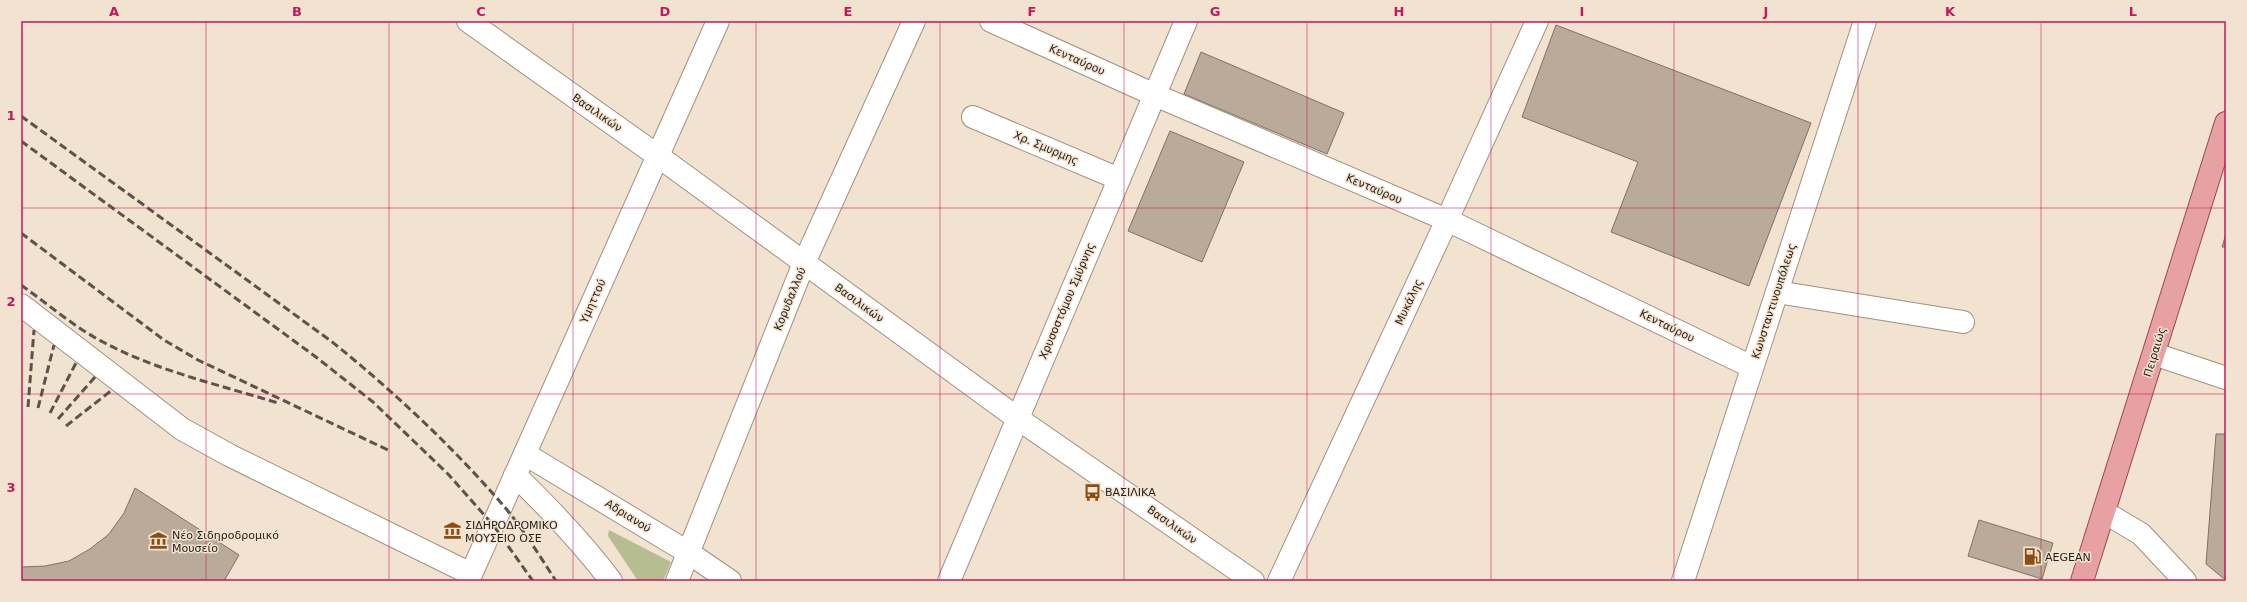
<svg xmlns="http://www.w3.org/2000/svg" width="2247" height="602" font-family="'DejaVu Sans',sans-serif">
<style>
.green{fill:#b6bd90}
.building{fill:#baaa99;stroke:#807162}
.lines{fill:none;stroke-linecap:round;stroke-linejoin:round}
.minor-casing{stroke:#a19181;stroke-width:24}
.major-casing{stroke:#9a4b49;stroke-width:24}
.minor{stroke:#fff;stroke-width:22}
.major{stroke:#e8a1a2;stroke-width:22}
.rail{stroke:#5c534a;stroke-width:3;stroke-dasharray:8 4;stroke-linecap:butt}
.grid{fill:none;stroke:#c2185b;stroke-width:1;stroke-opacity:0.55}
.labels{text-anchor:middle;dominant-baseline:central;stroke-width:3;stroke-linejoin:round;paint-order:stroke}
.street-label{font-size:11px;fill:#241e18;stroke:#f2e2d0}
.poi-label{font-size:11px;fill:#241e18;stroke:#f2e2d0;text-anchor:start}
.neatline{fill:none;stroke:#c2185b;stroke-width:1.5}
.grid-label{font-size:13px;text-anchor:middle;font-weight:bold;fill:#c2185b}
</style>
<rect width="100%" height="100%" fill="#f2e2d0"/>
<path class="green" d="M609,530l62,32 -8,19h-25l-30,-45z"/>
<g class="building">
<path d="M1556,25l255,98 -62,163 -138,-54 27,-70 -116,-45z"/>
<path d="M1201,52l143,61 -17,41 -143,-60z"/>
<path d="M1170,131l74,31 -42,100 -74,-31z"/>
<path d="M2226,234v13h-4z"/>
<path d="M2216,434h10v144h-3l-17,-14z"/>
<path d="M135,488l104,67 -15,26h-203v-14l24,-1 24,-5 21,-12 19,-15 15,-21z"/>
<path d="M1979,520l74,23 -11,36 -74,-23z"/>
</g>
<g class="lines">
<defs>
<g id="minor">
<path d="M468,21l190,135 359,262 236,163"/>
<path d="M991,21l164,74 292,125 305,147"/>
<path d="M973,117l146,62"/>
<path d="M1777,292l186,30"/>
<path d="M21,305l161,124 47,26 242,119"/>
<path d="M2154,354l72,24"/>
<path d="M525,454l164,99 41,28"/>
<path d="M515,475c35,34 67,67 96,106"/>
<path d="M2104,512l37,22 44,47"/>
<path d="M468,581l250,-560"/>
<path d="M677,581l127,-318 110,-242"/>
<path d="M949,581l237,-560"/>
<path d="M1279,581l168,-361 90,-199"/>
<path d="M1683,581l182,-560"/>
</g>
<path id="major" d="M2082,581l144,-458"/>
</defs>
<use href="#minor" class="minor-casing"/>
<use href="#major" class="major-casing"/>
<use href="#minor" class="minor"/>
<use href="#major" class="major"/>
<g class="rail">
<path d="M21,116l310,225c61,49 120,104 171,163 20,23 37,51 54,77"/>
<path d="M21,141l295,216 57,45 75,72 45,51 40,56"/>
<path d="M21,233l143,107 34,20 190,90"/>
<path d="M21,285c27,19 53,42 82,57 54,29 117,43 175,61"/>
<path d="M28,407l6,-77"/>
<path d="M38,408l16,-63"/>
<path d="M50,413l26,-50"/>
<path d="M58,419l37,-42"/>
<path d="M66,426l46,-36"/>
</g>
</g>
<path class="grid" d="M206,21v560M389,21v560M573,21v560M756,21v560M940,21v560M1124,21v560M1307,21v560M1491,21v560M1674,21v560M1858,21v560M2041,21v560M21,208h2205M21,394h2205"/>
<defs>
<symbol id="bus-bare" viewBox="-9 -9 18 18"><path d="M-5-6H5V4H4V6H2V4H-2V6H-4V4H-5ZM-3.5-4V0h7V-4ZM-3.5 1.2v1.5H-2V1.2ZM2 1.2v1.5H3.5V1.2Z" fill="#8b4e10" stroke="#f2e2d0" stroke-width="2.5" paint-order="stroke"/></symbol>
<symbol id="museum-bare" viewBox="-9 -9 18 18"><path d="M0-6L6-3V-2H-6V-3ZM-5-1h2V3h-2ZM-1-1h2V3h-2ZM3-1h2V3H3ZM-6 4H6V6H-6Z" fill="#8b4e10" stroke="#f2e2d0" stroke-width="2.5" paint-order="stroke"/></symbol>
<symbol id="fuel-bare" viewBox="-9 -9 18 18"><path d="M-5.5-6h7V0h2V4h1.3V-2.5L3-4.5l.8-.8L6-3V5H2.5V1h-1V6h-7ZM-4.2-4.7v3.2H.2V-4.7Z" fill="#8b4e10" stroke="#f2e2d0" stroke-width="2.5" paint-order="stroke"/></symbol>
</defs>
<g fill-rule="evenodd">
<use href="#bus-bare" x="1080" y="480" width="25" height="25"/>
<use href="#museum-bare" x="440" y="518" width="25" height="25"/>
<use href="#museum-bare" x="146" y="528" width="25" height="25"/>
<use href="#fuel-bare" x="2020" y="544" width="25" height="25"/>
</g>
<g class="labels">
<g class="street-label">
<text transform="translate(1077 60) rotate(24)">Κενταύρου</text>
<text transform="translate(597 113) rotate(35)">Βασιλικών</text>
<text transform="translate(1046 148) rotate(23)">Χρ. Σμυρμης</text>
<text transform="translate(1374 189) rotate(23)">Κενταύρου</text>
<text transform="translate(790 299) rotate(-68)">Κορυδαλλού</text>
<text transform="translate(593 301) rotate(-66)">Υμηττού</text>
<text transform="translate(1067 301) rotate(-67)">Χρυσοστόμου Σμύρνης</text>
<text transform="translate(1774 301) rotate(-72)">Κωνσταντινουπόλεως</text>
<text transform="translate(1409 302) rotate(-65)">Μυκάλης</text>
<text transform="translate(859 303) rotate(36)">Βασιλικών</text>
<text transform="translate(1667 326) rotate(26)">Κενταύρου</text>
<text transform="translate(2155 352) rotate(-73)">Πειραιώς</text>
<text transform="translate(628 516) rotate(32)">Αδριανού</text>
<text transform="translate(1172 525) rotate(35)">Βασιλικών</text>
</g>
<g class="poi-label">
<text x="1105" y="492">ΒΑΣΙΛΙΚΑ</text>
<text x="465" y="525">ΣΙΔΗΡΟΔΡΟΜΙΚΟ<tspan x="465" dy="13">ΜΟΥΣΕΙΟ ΟΣΕ</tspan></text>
<text x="172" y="535">Νέο Σιδηροδρομικό<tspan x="172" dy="13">Μουσείο</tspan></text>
<text x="2045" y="557">AEGEAN</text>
</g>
</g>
<rect width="2247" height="602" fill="none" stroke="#f2e2d0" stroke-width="44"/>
<rect x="22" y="22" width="2203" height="558" class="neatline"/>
<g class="grid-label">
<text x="114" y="16">A</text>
<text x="297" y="16">B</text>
<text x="481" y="16">C</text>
<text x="665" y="16">D</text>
<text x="848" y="16">E</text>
<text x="1032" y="16">F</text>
<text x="1215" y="16">G</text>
<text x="1399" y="16">H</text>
<text x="1582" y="16">I</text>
<text x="1766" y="16">J</text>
<text x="1950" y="16">K</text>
<text x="2133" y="16">L</text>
<text x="11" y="120">1</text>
<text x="11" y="306">2</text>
<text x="11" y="492">3</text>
</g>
</svg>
